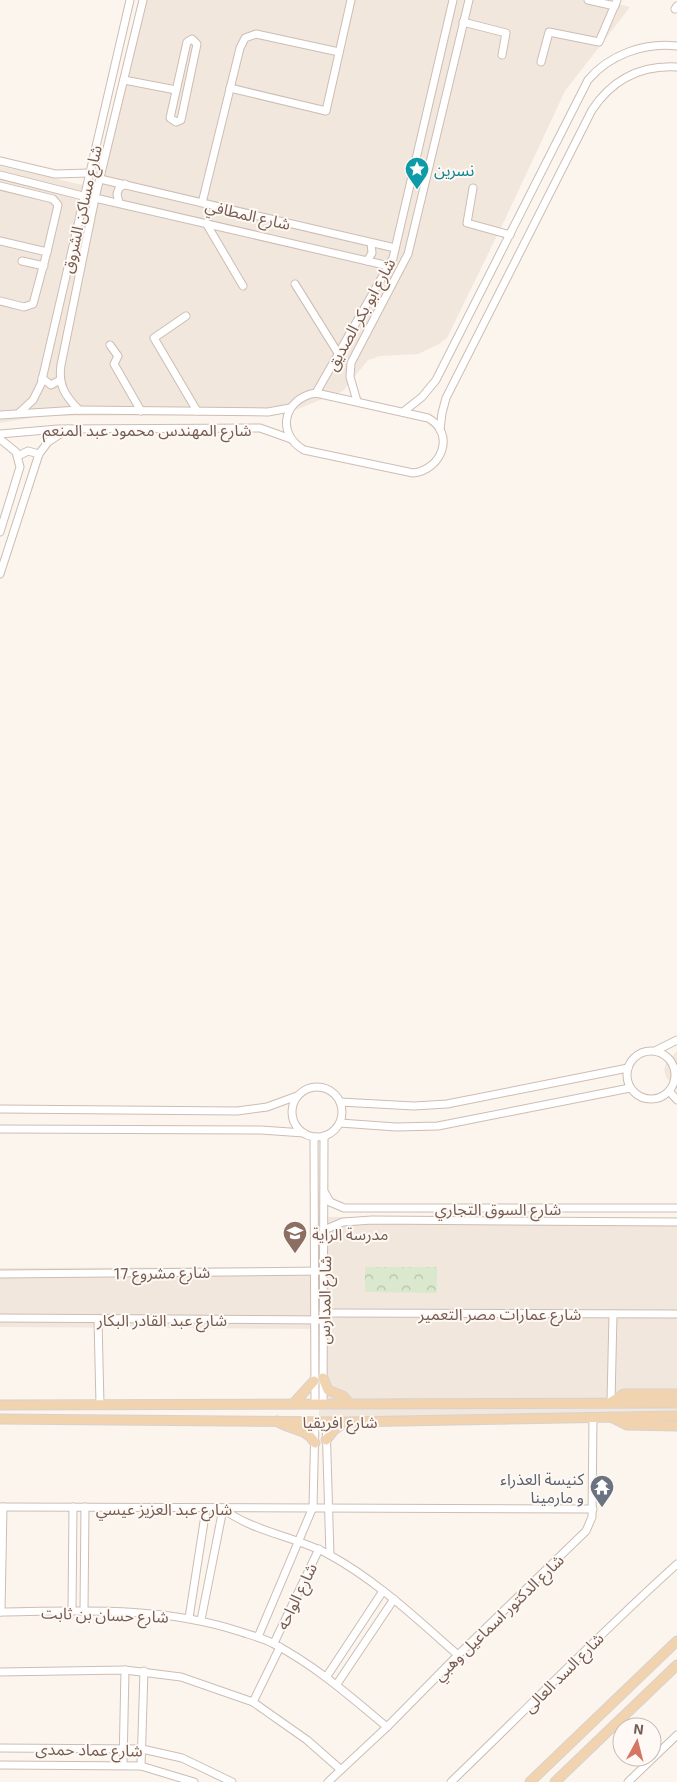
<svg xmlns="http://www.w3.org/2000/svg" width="677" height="1782" font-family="'Exo 2','Noto Sans Arabic',sans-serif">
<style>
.residential{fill:#f2e7dd}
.forest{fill:url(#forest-crowns)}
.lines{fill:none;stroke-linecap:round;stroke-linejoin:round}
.minor-casing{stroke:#cdbdb4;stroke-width:9}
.major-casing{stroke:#d8d1cf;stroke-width:11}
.minor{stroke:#fff;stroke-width:7}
.major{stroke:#f1d4af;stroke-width:9}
.labels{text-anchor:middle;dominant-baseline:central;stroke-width:4;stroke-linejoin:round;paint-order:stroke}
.culture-label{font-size:16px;fill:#0d838f;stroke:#fef9f4;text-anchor:start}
.street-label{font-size:16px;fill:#755c52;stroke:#fef9f4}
.education-label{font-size:16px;fill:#785e54;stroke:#fef9f4;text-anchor:start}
.worship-label{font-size:16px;fill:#5b616d;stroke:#fef9f4;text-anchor:end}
</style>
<defs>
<pattern id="forest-crowns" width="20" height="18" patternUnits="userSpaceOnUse" patternTransform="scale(1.25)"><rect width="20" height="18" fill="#dae8cd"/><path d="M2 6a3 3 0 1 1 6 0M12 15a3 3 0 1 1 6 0" fill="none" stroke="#b5bfa9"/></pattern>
</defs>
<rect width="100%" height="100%" fill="#fbf5ee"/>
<g class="residential">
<path d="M140,0h461l29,7 -65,84 -58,124 -60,123 -8,6 -21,10 -38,2 -12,4 -25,31 -48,19 -46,5 -208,1 -41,7v-257l96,22z"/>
<path d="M677,1051v38l-11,-12 -2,-7 2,-7z"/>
<path d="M321,1217l356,1v200h-358l1,-89 -320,-2v-59l320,-1z"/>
</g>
<path class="forest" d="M365,1267h72v26l-72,-1z"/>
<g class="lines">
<defs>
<g id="minor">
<path d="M588,0l27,6"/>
<path d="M675,9l2,-3"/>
<path d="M463,22l43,11 -4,22"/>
<path d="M192,39l5,5 -16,76 -5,2 -6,-4 17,-76z"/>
<path d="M541,62l8,-30 50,10 18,-42"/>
<path d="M124,80l52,10"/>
<path d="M230,88l96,23 25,-111"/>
<path d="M0,161l55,13 34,-1"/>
<path d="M0,175l83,21"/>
<path d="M100,179l295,69"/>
<path d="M0,186l53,13 5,6 -11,47 -47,-11"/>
<path d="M473,188l-6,35 43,12"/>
<path d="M95,198l294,68"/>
<path d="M119,203l-2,-9 2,-6 6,-4"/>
<path d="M202,203l38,-155 5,-10 11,-4 83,18"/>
<path d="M206,223l37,63"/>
<path d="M22,261l22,5"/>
<path d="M367,261l5,-8 -1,-10"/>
<path d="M295,284l43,69"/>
<path d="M0,301l24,6 9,-3 14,-52"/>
<path d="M186,316l-32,22 43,73"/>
<path d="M110,345l8,11 -4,8 27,47"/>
<path d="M42,378l9,7 9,-5"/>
<path d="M316,393l77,-135 60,-258"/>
<path d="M316,393l112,25c28,15 14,52 -15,55l-109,-23c-29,-17 -20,-52 12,-57z"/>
<path d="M357,401l-7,-24 1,-14 57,-109 61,-254"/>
<path d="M79,410c-14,-14 -21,-25 -18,-45l34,-167 48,-198"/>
<path d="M20,412l13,-12 8,-16 89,-384"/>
<path d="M403,412l19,-15 14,-17 152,-300c21,-25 56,-38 89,-34"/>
<path d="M0,415l79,-5 189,2 22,-4"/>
<path d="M440,430l2,-17 4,-15 146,-288c20,-30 49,-45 85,-43"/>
<path d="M0,434l58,-5 202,-1 31,11"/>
<path d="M0,439l16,13 4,15 -20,65"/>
<path d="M18,456l10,-5 11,3"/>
<path d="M0,574l39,-120 9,-12 20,-13"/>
<path d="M655,1051l22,-11"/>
<circle cx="651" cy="1075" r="24"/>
<circle cx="317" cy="1112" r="25"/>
<path d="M669,1091l8,9"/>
<path d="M340,1102l74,4 33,-2 181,-36"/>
<path d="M0,1109l237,2 30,-4 30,-11"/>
<path d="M340,1123l56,4 42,-1 192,-38"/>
<path d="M0,1129l261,1 43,3"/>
<path d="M314,1137l1,267"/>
<path d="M325,1193l5,9 14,6h333"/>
<path d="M324,1230l19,-8 29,-2 305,2"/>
<path d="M0,1274l324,-3"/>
<path d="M323,1313l354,1"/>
<path d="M0,1318l323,2"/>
<path d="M98,1319l2,86"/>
<path d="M611,1402l2,-88"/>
<path d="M323,1404l1,-268"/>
<path d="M326,1422l4,133"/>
<path d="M0,1507l593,2"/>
<path d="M72,1611l1,-104"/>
<path d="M84,1611l1,-104"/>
<path d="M0,1612c80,-1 161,-6 238,19 12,4 25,7 36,13 42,22 77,53 113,83"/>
<path d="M1,1612l2,-105"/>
<path d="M189,1618l17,-109"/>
<path d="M201,1620l22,-111c31,23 71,27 105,45 48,26 89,65 130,101"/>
<path d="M258,1637l55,-130 2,-85"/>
<path d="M274,1643l45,-94"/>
<path d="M0,1672l125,-2 56,7 72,25 54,38 33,29"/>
<path d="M327,1676l56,-85"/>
<path d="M337,1684l57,-85"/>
<path d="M253,1702l27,-55"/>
<path d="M0,1748l142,1 40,9 50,24"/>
<path d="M0,1765l141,1 53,16"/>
<path d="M123,1765l2,-95"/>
<path d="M141,1766l3,-95"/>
<path d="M328,1782l59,-55 71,-72 128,-124 6,-14 1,-100"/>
<path d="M451,1782c76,-73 148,-148 226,-218"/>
<path d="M628,1782l49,-47"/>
</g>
<g id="major">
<path d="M323,1378l5,12 15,6 6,7"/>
<path d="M611,1402l13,-8h53"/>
<path d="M293,1404l21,-23"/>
<path d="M0,1405l677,-2"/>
<path d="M611,1417l16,8 50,1"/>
<path d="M0,1419l345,3 332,-6"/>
<path d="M277,1421c12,9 30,7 38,22"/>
<path d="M326,1440l8,-10 10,-7"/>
<path d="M530,1782l147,-141"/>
<path d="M555,1782l122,-117"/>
</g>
</defs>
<use href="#minor" class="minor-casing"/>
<use href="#major" class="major-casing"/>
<use href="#minor" class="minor"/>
<use href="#major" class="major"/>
</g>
<defs>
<symbol id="sight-pin" viewBox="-11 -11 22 30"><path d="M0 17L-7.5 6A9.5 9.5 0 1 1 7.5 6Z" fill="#0f9aa8" stroke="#fef9f4"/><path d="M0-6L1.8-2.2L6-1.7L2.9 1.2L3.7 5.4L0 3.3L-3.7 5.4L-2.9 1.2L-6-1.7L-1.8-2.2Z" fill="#fff"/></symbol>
<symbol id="school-pin" viewBox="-11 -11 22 30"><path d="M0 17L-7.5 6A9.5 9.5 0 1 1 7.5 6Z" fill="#8d6e63" stroke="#fef9f4"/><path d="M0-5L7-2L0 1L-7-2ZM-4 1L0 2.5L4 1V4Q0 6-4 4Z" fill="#fff"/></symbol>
<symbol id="temple-pin" viewBox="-11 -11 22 30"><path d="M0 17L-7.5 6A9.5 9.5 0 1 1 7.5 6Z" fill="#6b7280" stroke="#fef9f4"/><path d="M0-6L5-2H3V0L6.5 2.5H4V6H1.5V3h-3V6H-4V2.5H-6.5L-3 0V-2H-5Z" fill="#fff"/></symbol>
</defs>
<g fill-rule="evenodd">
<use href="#sight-pin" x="403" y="155" width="28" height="38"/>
<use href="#school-pin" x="281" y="1219" width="28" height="38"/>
<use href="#temple-pin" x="588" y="1473" width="28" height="38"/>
</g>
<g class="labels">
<g class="culture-label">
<text x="434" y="169">نسرين</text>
</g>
<g class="street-label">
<text transform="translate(81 209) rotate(-77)">شارع مساكن الشروق</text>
<text transform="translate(248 214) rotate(13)">شارع المطافي</text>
<text transform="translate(360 314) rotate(-61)">شارع ابو بكر الصديق</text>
<text x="147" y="429">شارع المهندس محمود عبد المنعم</text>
<text x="498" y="1208">شارع السوق التجاري</text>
<text transform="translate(162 1272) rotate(-1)">شارع مشروع 17</text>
<text transform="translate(324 1300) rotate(-89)">شارع المدارس</text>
<text x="500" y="1313">شارع عمارات مصر التعمير</text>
<text x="162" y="1319">شارع عبد القادر البكار</text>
<text x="340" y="1421">شارع افريقيا</text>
<text x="164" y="1508">شارع عبد العزيز عيسي</text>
<text transform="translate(296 1596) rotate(-64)">شارع الواحه</text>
<text transform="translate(105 1614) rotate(2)">شارع حسان بن ثابت</text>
<text transform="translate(498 1617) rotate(-44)">شارع الدكتور اسماعيل وهبي</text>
<text transform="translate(563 1672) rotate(-45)">شارع السد العالى</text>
<text transform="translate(89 1749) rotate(1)">شارع عماد حمدى</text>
</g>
<g class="education-label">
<text x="312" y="1233">مدرسة الراية</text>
</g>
<g class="worship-label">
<text x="584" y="1478">كنيسة العذراء<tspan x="584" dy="18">و مارمينا</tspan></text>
</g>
</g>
<g transform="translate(637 1742) rotate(7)"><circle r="24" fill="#fef9f4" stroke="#c7bab3"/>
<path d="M0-4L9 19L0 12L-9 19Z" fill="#d57563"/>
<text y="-8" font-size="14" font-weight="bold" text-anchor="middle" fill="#755c52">N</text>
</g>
</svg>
